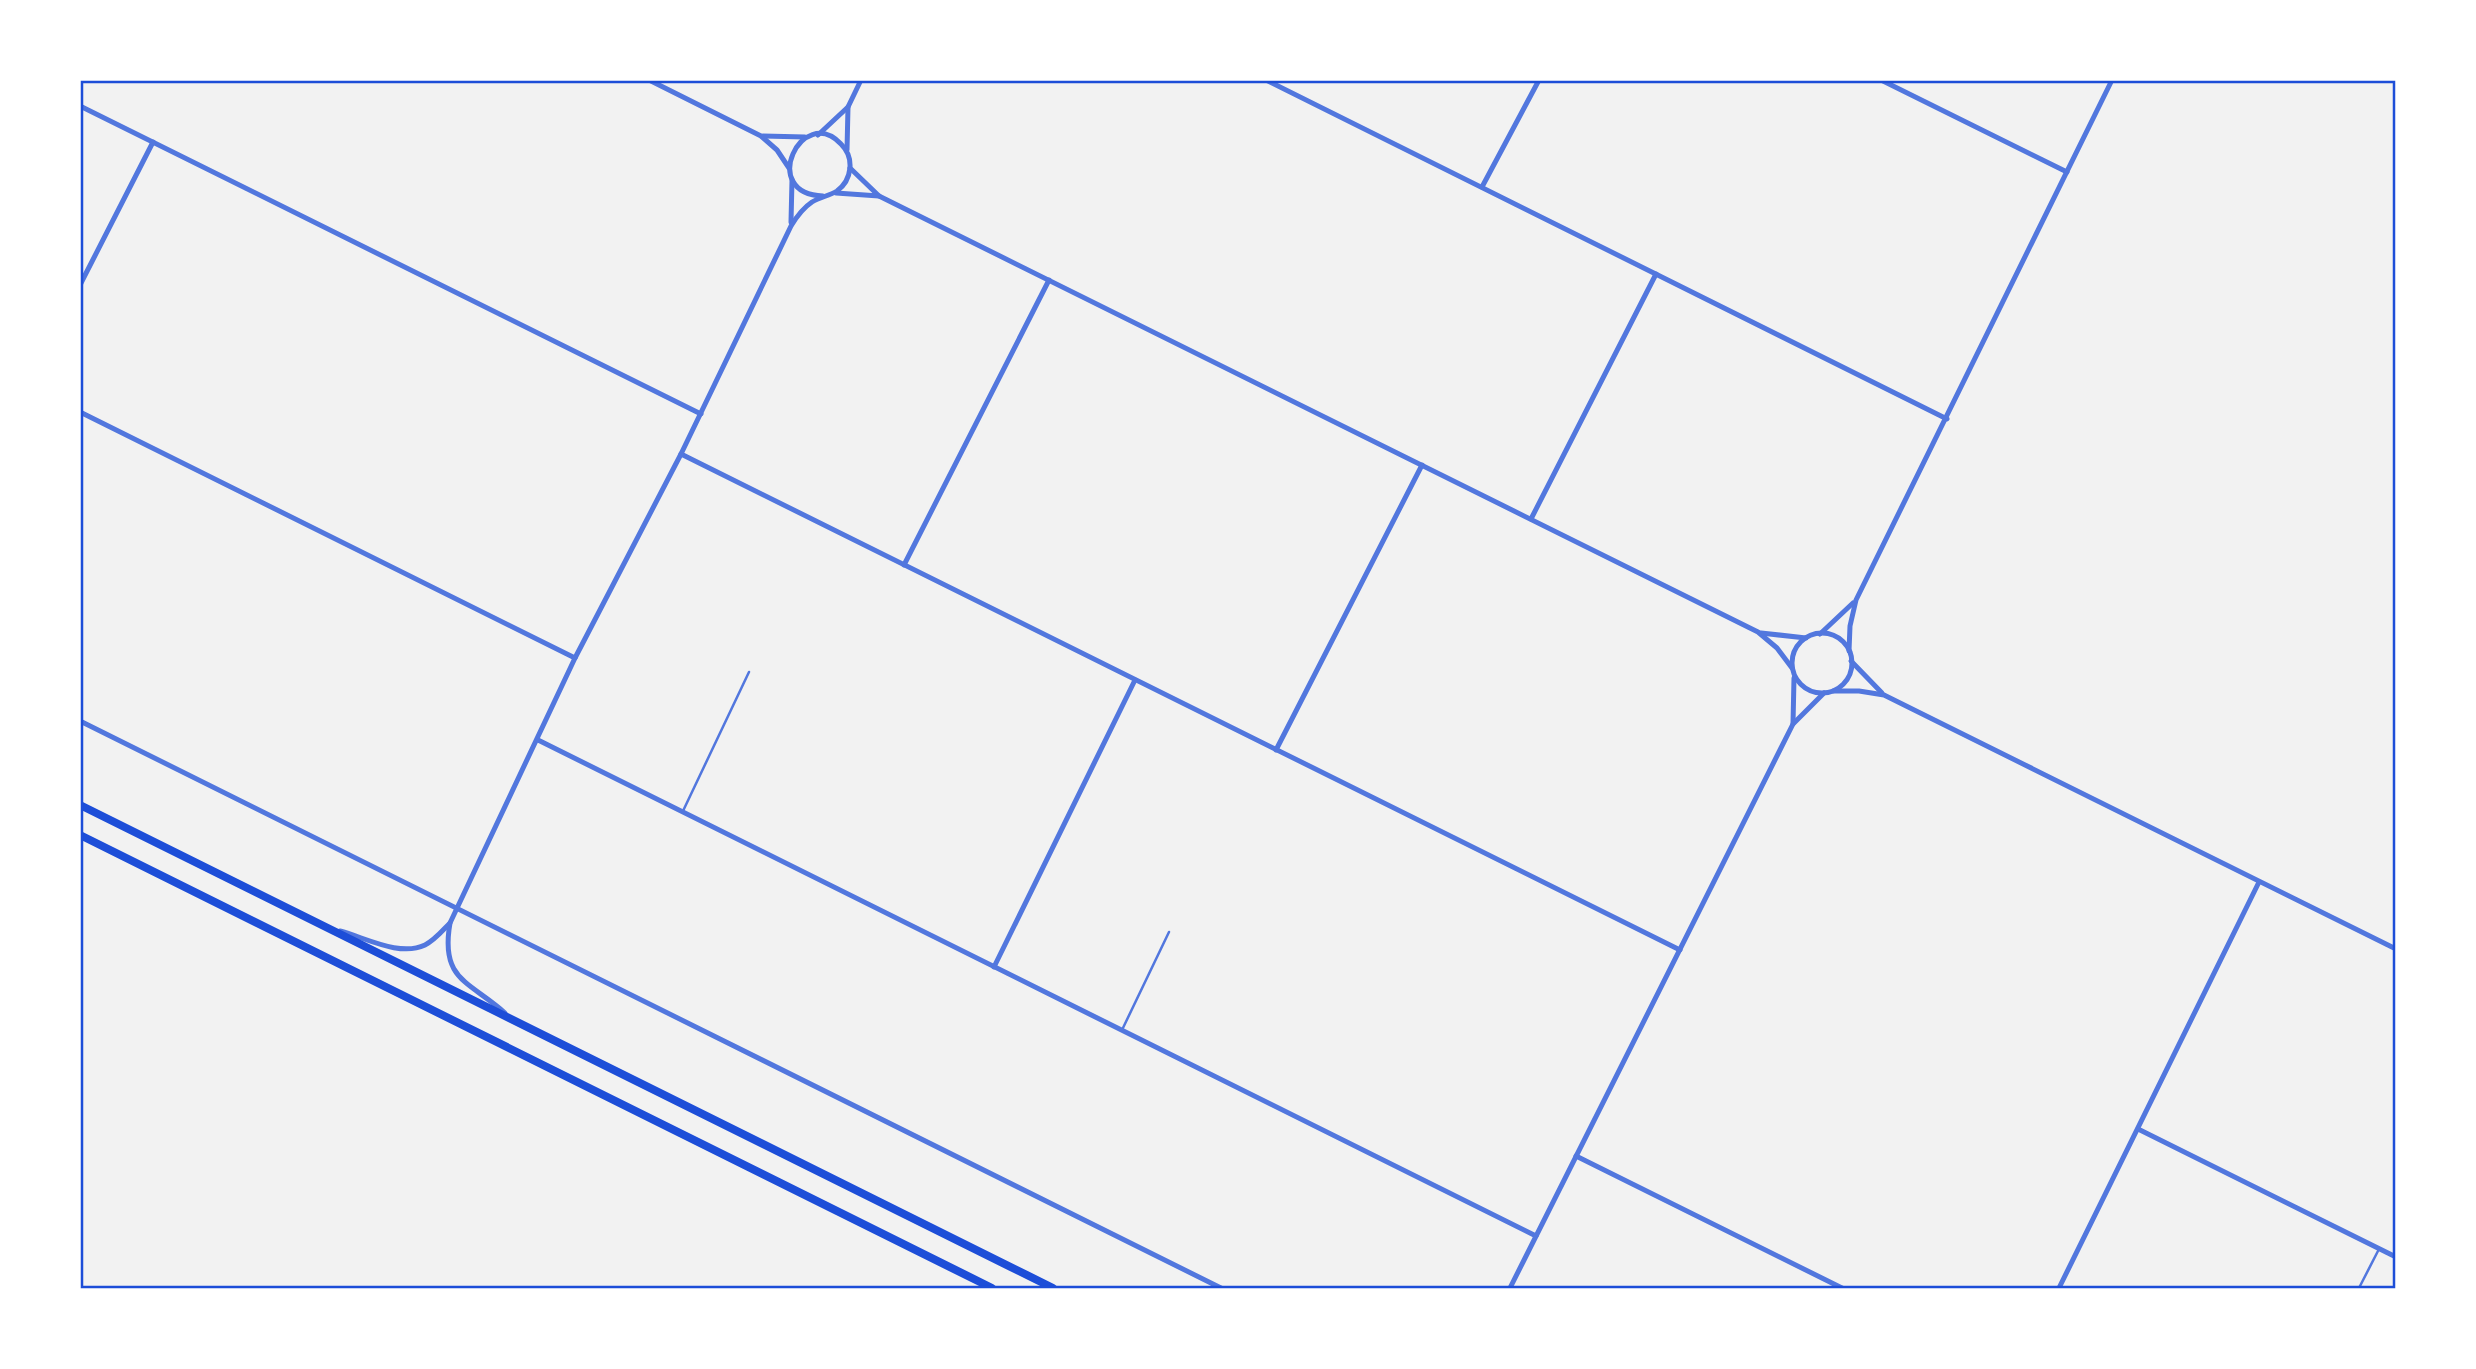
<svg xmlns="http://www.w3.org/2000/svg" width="2476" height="1369" font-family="'DM Sans',sans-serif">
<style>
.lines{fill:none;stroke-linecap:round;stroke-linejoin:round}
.service{stroke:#5277de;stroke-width:2.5}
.minor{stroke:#5277de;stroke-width:5}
.primary{stroke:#1d4ed8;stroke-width:8}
.neatline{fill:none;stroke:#1d4ed8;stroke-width:2.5}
</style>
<rect width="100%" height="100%" fill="#f2f2f2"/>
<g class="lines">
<g class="service">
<path d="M683,811l66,-139"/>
<path d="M1122,1030l47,-98"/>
<path d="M2359,1288l20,-39"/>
</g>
<g class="minor">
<path d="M649,80l112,56 16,14 12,18"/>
<path d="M1266,80l681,339"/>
<path d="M1881,80l186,92"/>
<path d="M80,106l621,308"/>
<path d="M818,135l30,-28 13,-27"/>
<path d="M763,136l42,1"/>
<path d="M847,150l1,-43"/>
<path d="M850,168l29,28 879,436 19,16 15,20"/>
<path d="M1482,187l57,-107"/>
<path d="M836,193l43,3"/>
<path d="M791,222l1,-42"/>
<path d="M80,285l73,-143"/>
<path d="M80,412l495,246"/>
<path d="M681,454l999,496"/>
<path d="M1531,519l125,-245"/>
<path d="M904,565l145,-285"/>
<path d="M1761,633l45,5"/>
<circle cx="1822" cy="663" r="30"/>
<path d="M1820,634l33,-31"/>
<path d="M1849,651l1,-25 6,-26 256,-520"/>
<path d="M1851,661l31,32"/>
<path d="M1833,691h26l25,4 512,254"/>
<path d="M80,721l1141,567"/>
<path d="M1793,724l1,-46"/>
<path d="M538,740l998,496"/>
<path d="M1276,750l146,-285"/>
<path d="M450,923c-10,57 19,58 55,90"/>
<path d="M340,931c26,7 60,26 85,14 10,-5 18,-15 25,-22l125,-265 106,-204 110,-228c6,-10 12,-18 21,-24 8,-5 17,-6 25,-11 15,-11 18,-33 4,-47 -39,-41 -83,50 -18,52"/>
<path d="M994,967l141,-287"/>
<path d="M2138,1129l258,128"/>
<path d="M1576,1156l266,132"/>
<path d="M1510,1288l283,-564 31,-31"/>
<path d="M2059,1288l200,-406"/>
</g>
<g class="primary">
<path d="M80,805l973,483"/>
<path d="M80,835l912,453"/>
</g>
</g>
<rect width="2476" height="1369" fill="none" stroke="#ffffff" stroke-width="164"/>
<rect x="82" y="82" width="2312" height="1205" class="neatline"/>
</svg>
